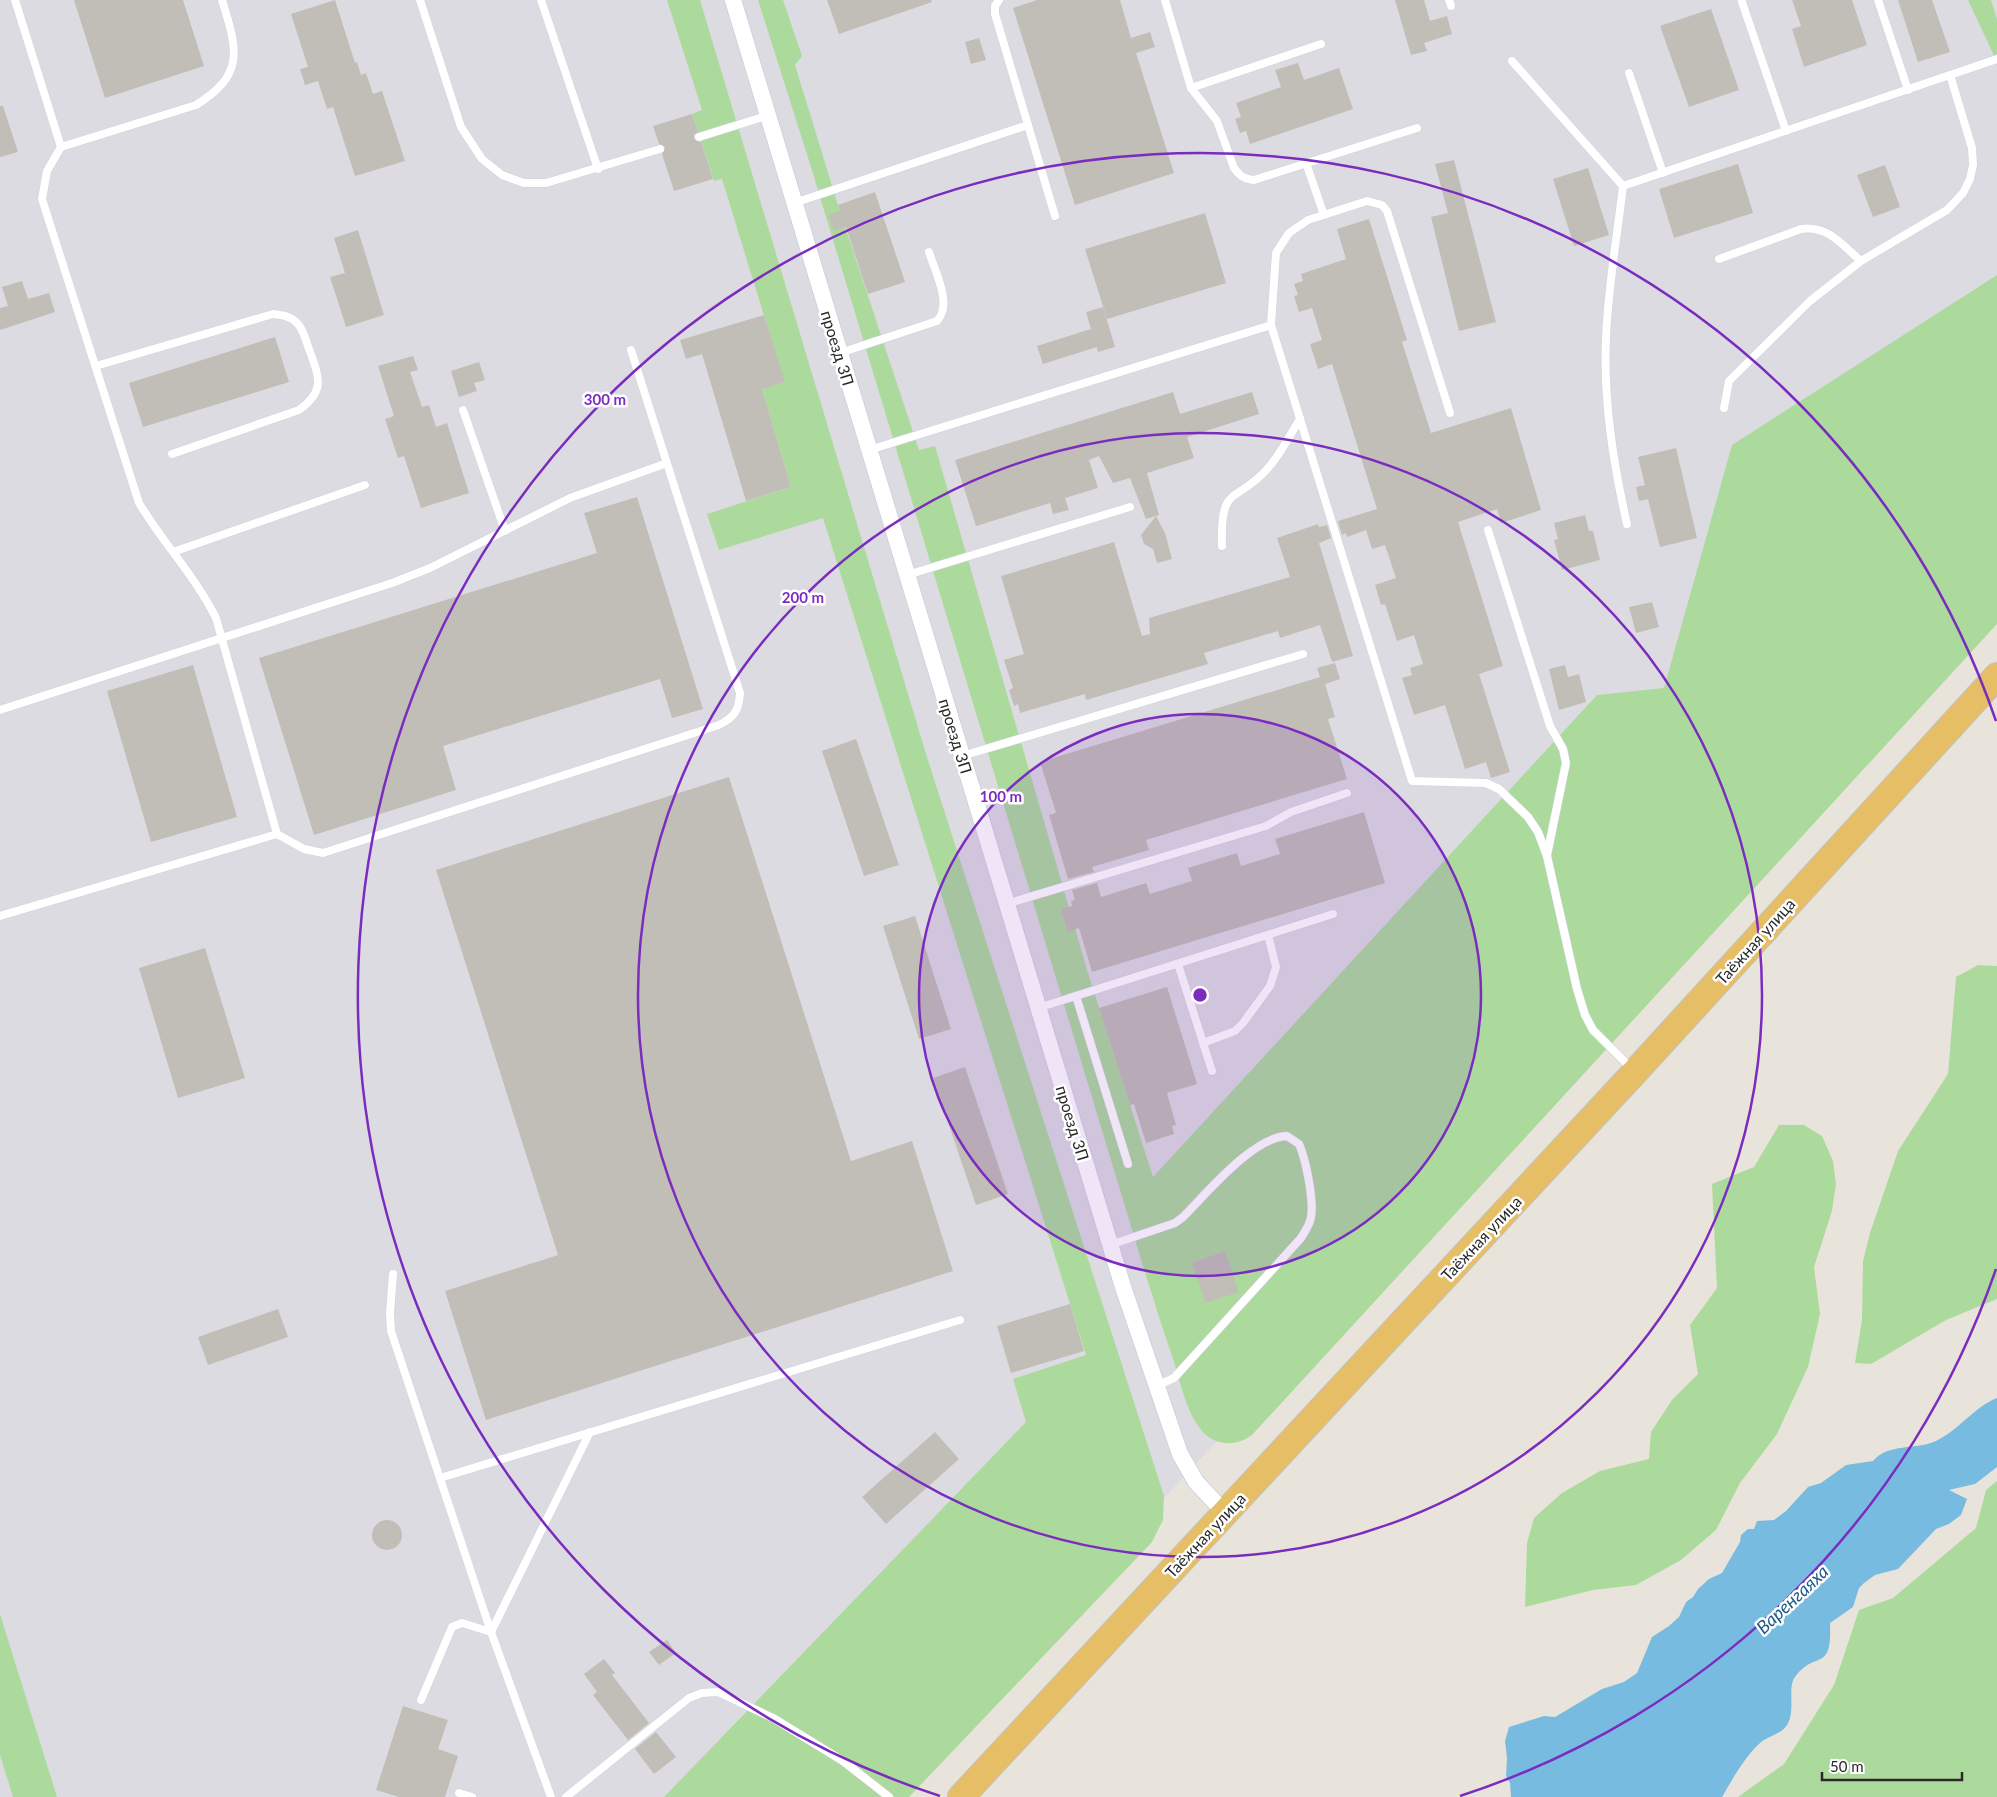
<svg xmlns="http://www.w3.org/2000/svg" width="1997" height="1797" font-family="Lato,sans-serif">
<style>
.industrial{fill:#dddbe2}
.green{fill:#acda9d}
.water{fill:#78bbe1}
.building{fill:#c1beb7}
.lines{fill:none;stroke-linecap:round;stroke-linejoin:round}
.service-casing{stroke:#d0d2df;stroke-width:9}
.minor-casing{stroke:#d0d2df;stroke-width:18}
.trunk-casing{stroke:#c3c3c3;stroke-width:28}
.service{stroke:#fff;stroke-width:8}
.minor{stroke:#fff;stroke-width:16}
.trunk{stroke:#e6be65;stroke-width:26}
.ring{fill:none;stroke:#7b2cbf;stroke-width:2.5}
.labels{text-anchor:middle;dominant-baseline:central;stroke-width:5;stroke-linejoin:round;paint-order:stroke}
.street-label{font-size:16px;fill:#282828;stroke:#fff}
.water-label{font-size:18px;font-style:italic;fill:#1b5989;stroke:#fff}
.centre{fill:#7b2cbf;stroke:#fff;stroke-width:2.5}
.ring-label{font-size:15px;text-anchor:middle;font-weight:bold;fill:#7b2cbf;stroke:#fff;stroke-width:5;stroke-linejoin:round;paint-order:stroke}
</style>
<rect width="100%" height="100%" fill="#e9e4db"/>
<path class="industrial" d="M0,0h1997v587l-754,827 -361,383h-882z"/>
<g class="green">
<path d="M667,0h33l226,754 238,742 -1,24 -11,22 -243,255h-245l362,-375 -13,-43 73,-24 -263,-837 -104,32 -12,-36 84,-27 -29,-98 22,-8 -62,-202 -8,2 -22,-67 10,-4z"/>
<path d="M758,0h25l19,56 -7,9 43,140 81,245 16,-4 153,527 65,204 444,-482 67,-7 68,-243 265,-170v349l-745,811c-15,11 -35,12 -49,-3 -16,-18 -22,-47 -29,-70 -11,-32 -21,-64 -31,-96l-332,-1099z"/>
<path d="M1968,0h23l6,19v43z"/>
<path d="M1978,965l19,1v333l-51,21 -75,44 -16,-1 7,-43 1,-59 7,-28 28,-82 50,-77 8,-97z"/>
<path d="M1779,1125h25l18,11 11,25 3,23 -4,27 -18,56 6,47 -12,53 -31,67 -37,49 -24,47 -35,30 -45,25 -43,5 -68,17 2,-64 7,-25 28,-25 38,-22 49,-12 2,-27 21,-32 26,-26 -8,-49 27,-37 -5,-104 42,-17z"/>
<path d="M1997,1481v316h-259l46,-33 50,-79 25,-75 34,-12 83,-70 10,-38z"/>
<path d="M0,1614l57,183h-44l-13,-42z"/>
</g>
<path class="water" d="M1997,1398v69l-22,17 -26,6 18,9 -6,16 -12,9 -13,5 -38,40 -23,6 -11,8 -5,5 -6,19 -23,16c2,51 -14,26 -35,54 -8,10 1,34 -8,48 -5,9 -20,11 -28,19 -15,14 -27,36 -37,53h-211l-1,-14 -4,-7 1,-18 -2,-17 4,-14 35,-11 11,1 47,-28 22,-7 13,-9 15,-36 17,-11 10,-9 7,-15 7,-5 5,-8 11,-10 13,-6 18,-31 1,-7 7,-6h6l3,-8 17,-1 12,-9 22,-24 13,-4 25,-18 27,-4c15,-18 43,-11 63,-20 23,-11 38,-34 61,-43z"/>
<g class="building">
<path d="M74,0h109l21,66 -99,32z"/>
<path d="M335,0l20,63 2,-1 4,13 5,-2 7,21 9,-3 23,70 -50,15 -22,-69 -6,2 -9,-28 -13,4 -5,-16 8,-2 -17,-53z"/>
<path d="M827,0h104l1,2 -93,32z"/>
<path d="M1037,0h83l11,38 19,-6 5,15 -19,6 38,120 -99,32 -62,-197z"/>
<path d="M1395,0h29l6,21 17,-5 5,18 -28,9 3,8 -16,4z"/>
<path d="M1792,0h60l15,45 -63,22 -12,-38 9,-3z"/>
<path d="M1898,0h34l18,52 -32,10z"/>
<path d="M1711,9l28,81 -50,17 -29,-81z"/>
<path d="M979,38l7,22 -15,4 -6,-22z"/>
<path d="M1298,63l6,17 35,-12 14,41 -103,35 -4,-13 -6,2 -5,-14 6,-2 -5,-14 45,-16 -6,-17z"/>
<path d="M0,106h3l15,46 -18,5z"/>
<path d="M692,114l6,18 -4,3v4l7,3 12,37 -39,12 -12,-37 3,-7 -6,-3 -6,-18z"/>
<path d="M1454,160l42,162 -37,9 -28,-114 17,-4 -13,-49z"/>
<path d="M1738,164l15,49 -79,25 -15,-49z"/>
<path d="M1885,165l15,42 -27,10 -16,-42z"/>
<path d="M1588,168l21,67 -35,11 -21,-67z"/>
<path d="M875,192l30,90 -37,12 -22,-67 -12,4 -6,-16 12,-4 -2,-6z"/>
<path d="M1205,213l21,70 -119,36 -22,-70z"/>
<path d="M1369,219l38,121 -5,2 29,91 80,-25 30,102 -40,13 -4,-14 -39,13 45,144 -24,8 31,98 -19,6 -5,-16 -21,7 -20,-64 -31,10 -12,-37 10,-3 -2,-7 13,-4 -9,-29 -17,6 -12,-37 -4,1 -6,-20 21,-7 -11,-33 -13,4 -6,-19 -19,7 -1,-4 -4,2 -4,-14 39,-12 -45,-145 -14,5 -8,-25 12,-4 -10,-32 -13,4 -5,-16 4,-1 -4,-11 9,-3 -2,-7 45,-15 -9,-30z"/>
<path d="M358,230l26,85 -38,12 -16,-50 15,-4 -11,-35z"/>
<path d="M22,281l6,18 21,-6 6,19 -55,18v-22l8,-2 -6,-19z"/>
<path d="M1103,307l12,40 -17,5 -1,-5 -54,17 -6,-18 54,-17 -5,-17z"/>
<path d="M764,315l21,67 -23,7 29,98 -45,14 -44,-147 -16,5 -6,-19z"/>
<path d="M275,337l14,45 -146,45 -14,-44z"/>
<path d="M413,356l5,14 -8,2 12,35 7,-2 7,22 11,-4 22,70 -48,15 -17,-52 -6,2 -13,-39 9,-3 -16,-50z"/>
<path d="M479,362l6,18 -11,3 3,8 -18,6 -8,-26z"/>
<path d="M1173,392l7,22 72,-22 7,22 -72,23 7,21 -47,15 12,42 -13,4 -16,-41 -17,5 -14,-27 -10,4 9,28 -33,10 4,12 -16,4 -3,-11 -74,23 -21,-66z"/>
<path d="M1676,448l21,90 -37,9 -12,-48 -9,2 -3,-14 9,-2 -7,-28z"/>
<path d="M637,497l66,212 -31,9 -12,-39 -217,67 13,44 -142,45 -55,-177 338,-105 -13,-40z"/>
<path d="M1585,515l4,16h4l7,29 -38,10 -8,-30 4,-1 -4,-16z"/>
<path d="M1156,516l9,17 7,26 -15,4 -4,-14 -9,-5 -3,-9z"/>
<path d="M1318,524l1,3 8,-2 4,13 -12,5 34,113 -21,6 -12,-37 -40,13 -2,-7 -74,22 4,11 -122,36 -1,-6 -65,19 -2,-9 -4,2 -5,-16 4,-2 -9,-28 20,-6 -23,-78 113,-34 28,94 8,-2 -1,-16 141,-41 -13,-39z"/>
<path d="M1652,602l7,25 -23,6 -7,-26z"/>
<path d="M1335,663l5,16 -15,5 10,33 -7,2 19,60 -201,61 3,10 -57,17 2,5 -26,7 -19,-64 7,-2 -16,-51 280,-85 -3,-9z"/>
<path d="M193,665l44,152 -86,25 -44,-151z"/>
<path d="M1565,665l3,12 11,-3 7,28 -27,8 -10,-41z"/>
<path d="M856,739l43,126 -35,11 -42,-125z"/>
<path d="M729,777l122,384 61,-20 41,130 -467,149 -41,-129 113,-36 -122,-385z"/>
<path d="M1364,812l21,71 -293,89 -13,-44 -11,4 -7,-23 11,-3 -1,-5 4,-1 -3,-10 25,-7 4,14 45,-14 4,11 42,-13 -4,-13 49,-15 4,13 39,-12 -5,-15z"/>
<path d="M915,916l36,113 -32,10 -36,-113z"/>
<path d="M205,948l40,130 -67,20 -39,-130z"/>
<path d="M1167,987l30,97 -30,9 9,32 -4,1 2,8 -28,9 -12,-39 -4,1 -31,-97z"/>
<path d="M965,1067l43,127 -32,11 -43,-127z"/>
<path d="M1225,1251l14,41 -34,11 -13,-40z"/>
<path d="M1070,1304l14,47 -73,22 -14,-47z"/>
<path d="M278,1309l10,28 -80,28 -10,-28z"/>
<path d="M935,1432l24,27 -73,65 -24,-27z"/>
<circle cx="387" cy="1535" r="15"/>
<path d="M667,1640l9,13 -17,12 -10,-13z"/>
<path d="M604,1659l11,14 -3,2 37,48 -21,17 -35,-45 4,-3 -13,-18z"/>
<path d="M403,1706l45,14 -10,29 20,7 -13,41h-46l-23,-7z"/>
<path d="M656,1732l20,25 -22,17 -19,-25z"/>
</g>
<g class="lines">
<defs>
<g id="service">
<path d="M15,0l46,147"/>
<path d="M420,0l41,127 21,32 20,16 22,8h22l114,-34"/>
<path d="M541,0l57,169"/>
<path d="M999,0l-4,6v8l60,202"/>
<path d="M1165,0l26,88 26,33 17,47c6,8 10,11 20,12l163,-52"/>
<path d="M1449,0l2,6"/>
<path d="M1878,0l30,90"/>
<path d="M1742,2l44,129"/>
<path d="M1512,61l111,125"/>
<path d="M1629,73l34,100"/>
<path d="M1191,88l130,-44"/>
<path d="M699,137l70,-22"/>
<path d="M1306,163l18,52"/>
<path d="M794,203l234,-78"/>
<path d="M1719,259l82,-30c27,-4 41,16 60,32"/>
<path d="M840,353l97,-32c16,-17 -2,-49 -8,-69"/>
<path d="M96,366l177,-52c9,1 18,2 25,10 6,7 8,17 11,25 10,28 17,42 -10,61l-127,44"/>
<path d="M1724,408l5,-27 81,-80 51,-40 86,-51 16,-17 7,-14 3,-14 -1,-17 -22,-73"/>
<path d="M463,410l42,121"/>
<path d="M1450,413l-63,-202 -5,-6 -15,-4 -59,19 -19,13 -13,20 -5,72 141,456 74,2 13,6 29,28 10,15 9,24 30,133 8,26 8,15 40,40"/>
<path d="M869,450l402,-125"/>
<path d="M1627,524c-14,-61 -24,-123 -21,-186 2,-50 11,-101 17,-152l374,-127"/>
<path d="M1488,530l62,196 13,23 3,14 -19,92"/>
<path d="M1222,546c-2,-64 14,-41 47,-79 12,-14 21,-32 31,-48"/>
<path d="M173,552l192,-67"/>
<path d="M907,575l223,-68"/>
<path d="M0,710l392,-127 38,-15 140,-70 97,-35"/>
<path d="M962,756l341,-102"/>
<path d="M277,834l27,15 19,4 396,-128c16,-8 20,-15 21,-32l-109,-343"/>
<path d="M1006,904l260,-78 25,-14 56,-19"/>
<path d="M0,916l277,-82 -61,-216c-21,-42 -53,-75 -77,-115l-97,-304 5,-28 14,-24 135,-42c50,-31 41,-56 26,-105"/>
<path d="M1178,964l34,107"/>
<path d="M1076,996l52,168"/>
<path d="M1038,1008l295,-94"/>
<path d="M1203,1043l32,-12 8,-8 27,-37 6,-19 -8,-32"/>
<path d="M1110,1245l65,-22 8,-6c24,-24 70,-80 104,-81l12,8c7,16 15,56 12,73 -1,8 -6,14 -10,21l-127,140 -18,8"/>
<path d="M393,1274l-3,39 1,18 100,301 60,165"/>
<path d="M440,1478l520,-158"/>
<path d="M421,1700l31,-73 10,-4 29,9 99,-200"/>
<path d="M459,1793l13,4"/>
<path d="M566,1797l123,-99 13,-5 16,-1 55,26 70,43 46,36"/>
</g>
<path id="minor" d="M733,0l390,1287 57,167 16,28 30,32"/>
<path id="trunk" d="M961,1797l674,-725 362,-396"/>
</defs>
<use href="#service" class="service-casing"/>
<use href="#minor" class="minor-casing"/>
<use href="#trunk" class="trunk-casing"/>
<use href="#service" class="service"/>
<use href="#minor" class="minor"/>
<use href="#trunk" class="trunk"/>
</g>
<circle cx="1200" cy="995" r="281" fill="#7b2cbf" fill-opacity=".12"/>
<g class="ring">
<circle cx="1200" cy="995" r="281"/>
<circle cx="1200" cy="995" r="562"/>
<path d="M1996 1269A842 842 0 0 1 1460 1796M940 1796A842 842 0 1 1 1996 721"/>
</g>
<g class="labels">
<g class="street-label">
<text transform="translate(838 348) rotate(73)">проезд 3П</text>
<text transform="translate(956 736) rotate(73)">проезд 3П</text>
<text transform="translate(1755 941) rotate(-48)">Таёжная улица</text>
<text transform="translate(1073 1123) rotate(73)">проезд 3П</text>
<text transform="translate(1481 1238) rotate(-47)">Таёжная улица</text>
<text transform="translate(1205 1535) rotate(-47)">Таёжная улица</text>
</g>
<g class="water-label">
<text transform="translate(1792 1599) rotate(-43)">Варенгаяха</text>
</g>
</g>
<circle cx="1200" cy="995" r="8" class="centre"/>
<g class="ring-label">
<text x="605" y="405">300 m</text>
<text x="803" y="603">200 m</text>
<text x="1001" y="802">100 m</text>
</g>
<path d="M1822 1772v8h140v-8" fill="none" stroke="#282828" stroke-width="2.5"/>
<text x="1830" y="1772" font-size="15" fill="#282828" stroke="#ffffff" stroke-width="4" paint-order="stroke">50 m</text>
</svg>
